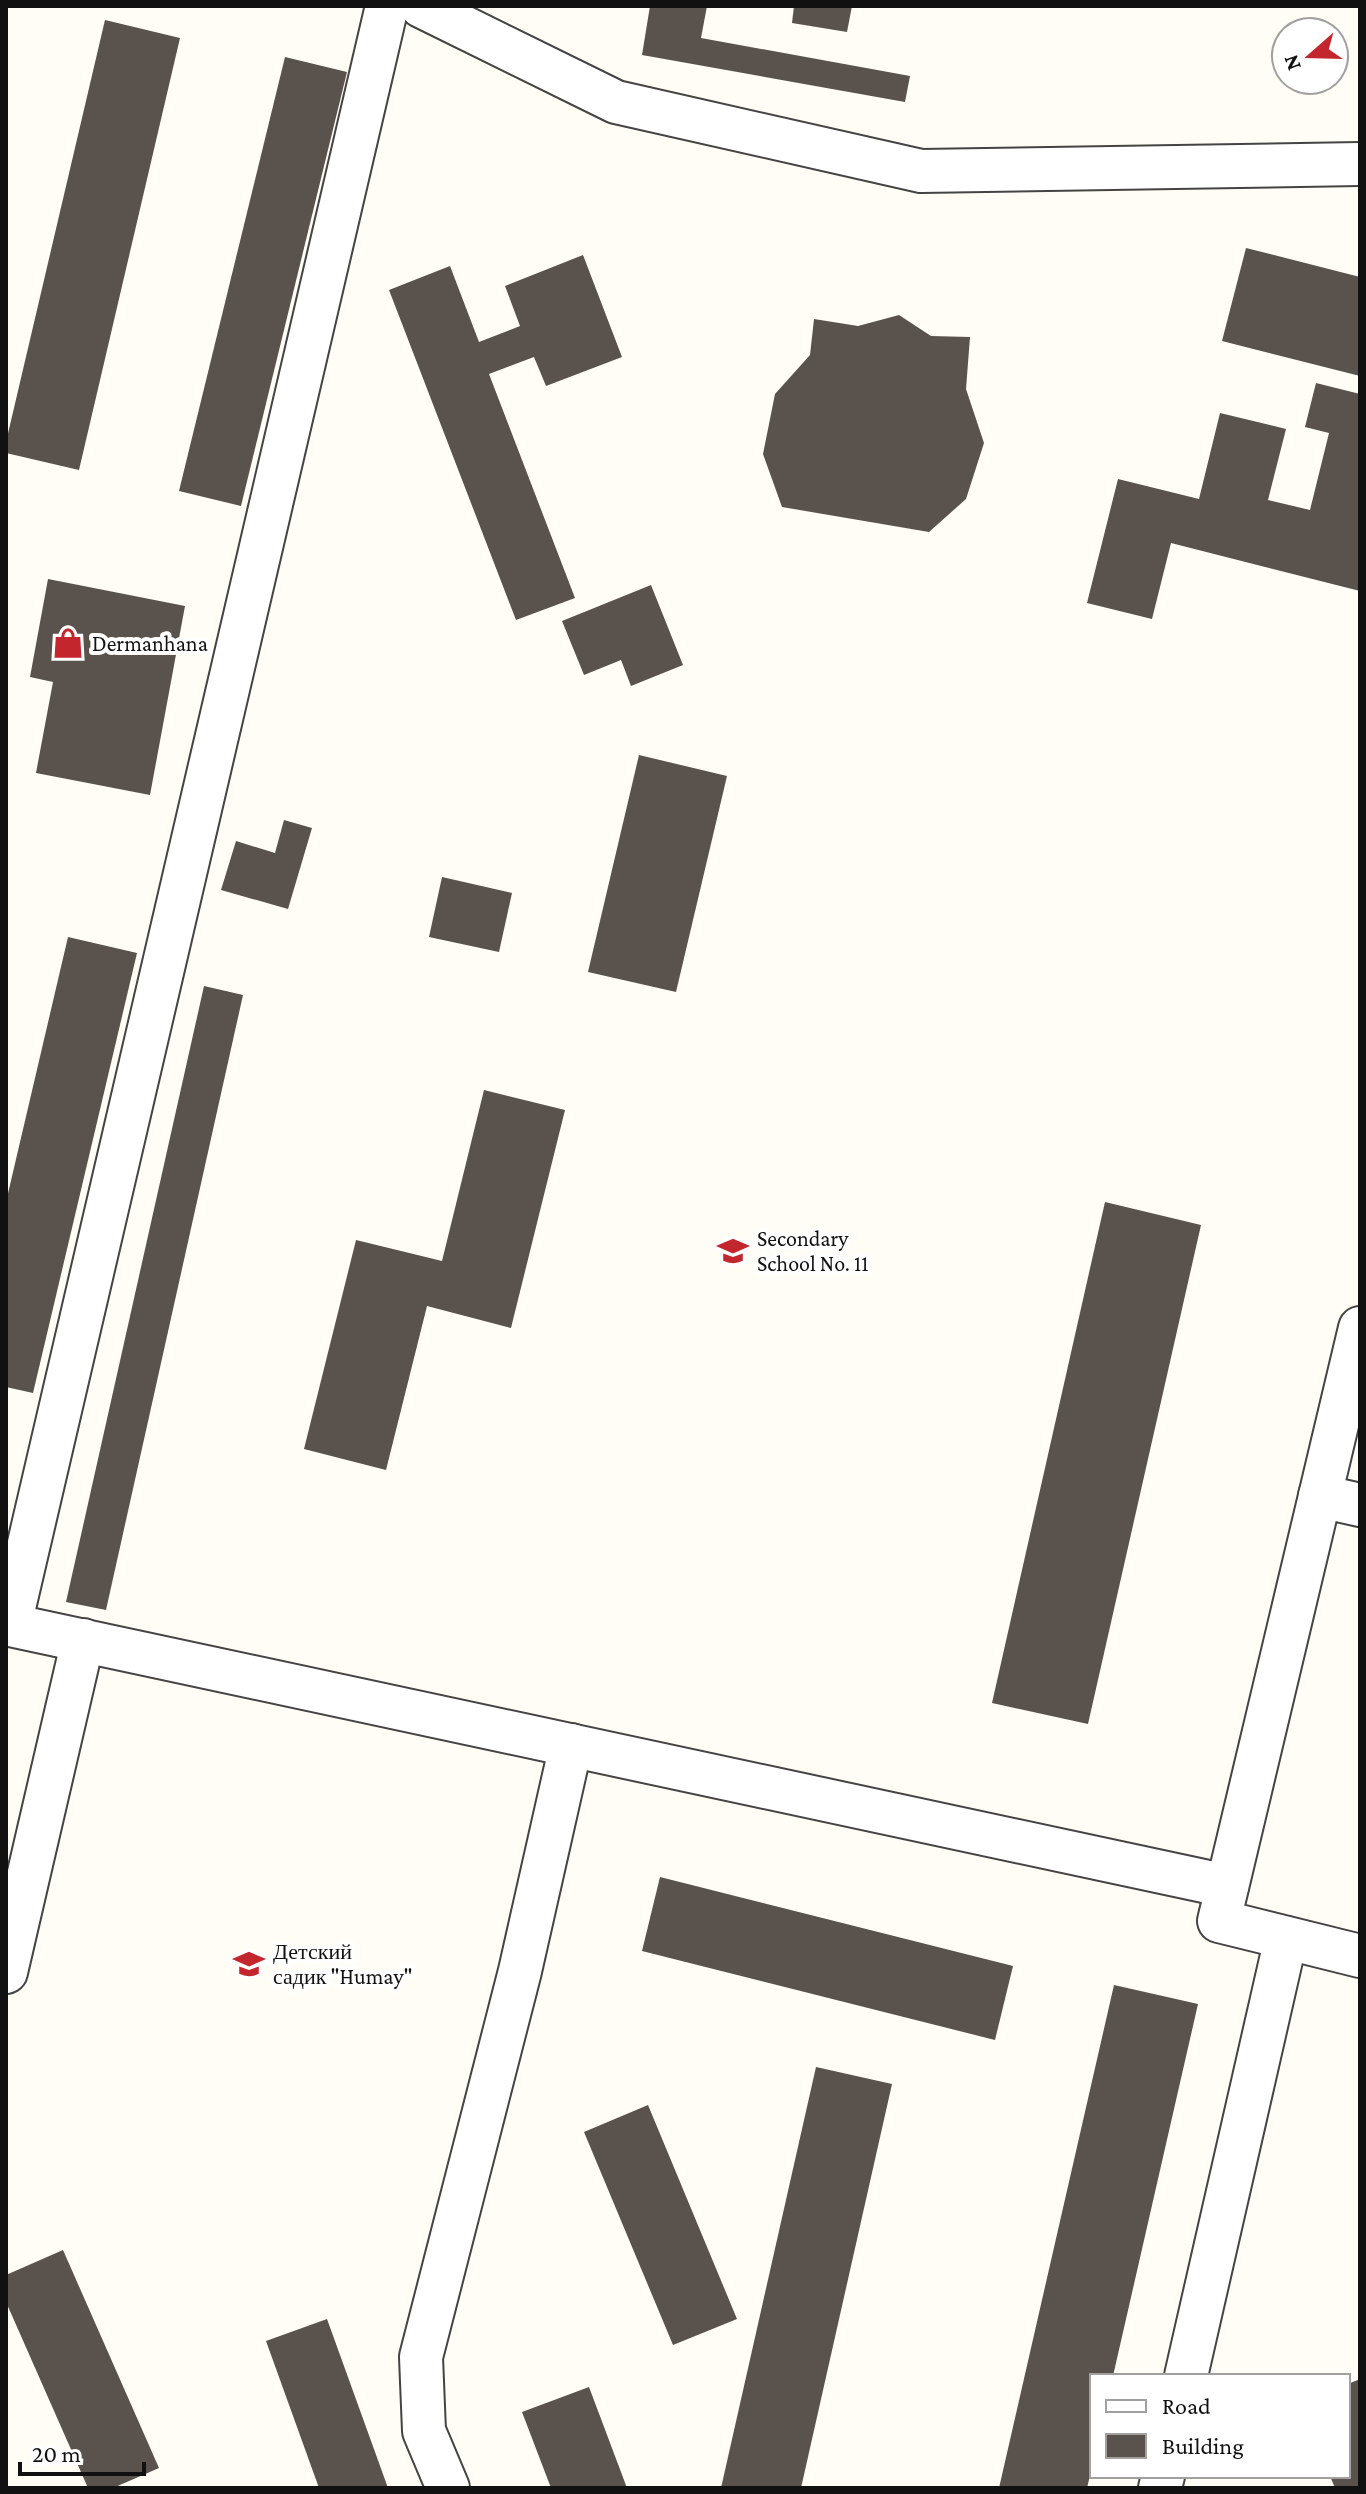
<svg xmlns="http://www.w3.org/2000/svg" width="1366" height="2494" font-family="'Crimson Pro',serif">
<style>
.building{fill:#5a524d}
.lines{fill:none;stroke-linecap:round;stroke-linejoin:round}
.minor-casing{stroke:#444;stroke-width:46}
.minor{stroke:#fff;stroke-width:42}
.labels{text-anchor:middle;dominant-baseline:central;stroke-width:8;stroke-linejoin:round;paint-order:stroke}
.poi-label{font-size:22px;fill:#111;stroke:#fff;text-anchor:start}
</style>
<rect width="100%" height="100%" fill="#fffdf5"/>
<g class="building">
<path d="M650,6h57l-6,32 209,38 -5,26 -263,-47z"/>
<path d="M794,6h58l-5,26 -55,-9z"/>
<path d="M105,20l75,18 -101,432 -73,-17v-11z"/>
<path d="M285,57l62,15 -106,434 -62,-15z"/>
<path d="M1246,248l114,29v99l-138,-35z"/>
<path d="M583,255l39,102 -76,29 -12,-29 -45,17 86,224 -59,22 -127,-330 61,-24 29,76 41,-16 -15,-40z"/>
<path d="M899,315l32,21 39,1 -4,52 18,54 -18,56 -37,33 -147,-25 -19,-53 12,-60 35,-39 4,-36 44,7z"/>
<path d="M1316,383l44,11v197l-189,-48 -19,76 -65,-16 31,-124 81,20 21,-86 66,16 -18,71 42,10 19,-77 -24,-6z"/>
<path d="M48,579l137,27 -35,189 -114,-22 17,-91 -23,-5z"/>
<path d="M651,585l32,80 -52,21 -10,-26 -37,15 -22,-54z"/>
<path d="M639,755l88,21 -51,216 -88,-20z"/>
<path d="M284,820l28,8 -24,81 -67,-19 15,-49 39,12z"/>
<path d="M442,877l70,16 -13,59 -70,-15z"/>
<path d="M68,937l69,16 -104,440 -27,-6v-185z"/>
<path d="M204,986l39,9 -137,615 -40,-8z"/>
<path d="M484,1090l81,20 -54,218 -84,-22 -41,164 -82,-21 52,-209 86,21z"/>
<path d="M1105,1202l96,23 -113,499 -96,-21z"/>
<path d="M660,1877l353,89 -18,74 -353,-89z"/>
<path d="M1114,1985l84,19 -85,372h-21v91l-5,21h-88z"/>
<path d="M816,2067l76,17 -91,404h-80z"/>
<path d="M648,2105l89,214 -64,26 -89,-213z"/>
<path d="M63,2250l96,218 -46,20h-25l-82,-186v-27z"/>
<path d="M327,2319l61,169h-69l-53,-147z"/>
<path d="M1360,2379v109h-25l-5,-12h18v-92z"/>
<path d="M589,2387l38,101h-76l-29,-76z"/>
</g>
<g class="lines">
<defs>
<g id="minor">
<path d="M387,6l-377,1619 1217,261"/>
<path d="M421,6l195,96 305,69 439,-7"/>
<path d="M1360,1328l-141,593 141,35"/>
<path d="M1320,1496l40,9"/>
<path d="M6,1972l77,-332"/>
<path d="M1186,2376l100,-438"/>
<path d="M448,2488l-24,-57 -3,-74 99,-386 51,-226"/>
<path d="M1160,2488l3,-12"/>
</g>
</defs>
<use href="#minor" class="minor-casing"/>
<use href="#minor" class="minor"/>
</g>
<defs>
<symbol id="shop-bare" viewBox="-9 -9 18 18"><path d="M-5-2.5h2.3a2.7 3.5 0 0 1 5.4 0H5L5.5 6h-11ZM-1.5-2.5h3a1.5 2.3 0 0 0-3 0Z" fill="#c4262e" stroke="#fff" stroke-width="2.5" paint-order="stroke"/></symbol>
<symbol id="school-bare" viewBox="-9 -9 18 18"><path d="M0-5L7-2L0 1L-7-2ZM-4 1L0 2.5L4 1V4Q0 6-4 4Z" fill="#c4262e" stroke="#fff" stroke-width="2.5" paint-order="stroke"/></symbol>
</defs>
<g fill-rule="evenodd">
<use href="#shop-bare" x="46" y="621" width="44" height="44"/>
<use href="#school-bare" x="711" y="1229" width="44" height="44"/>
<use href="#school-bare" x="227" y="1942" width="44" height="44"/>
</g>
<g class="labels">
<g class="poi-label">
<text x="92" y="643">Dermanhana</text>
<text x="757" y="1238">Secondary<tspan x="757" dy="25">School No. 11</tspan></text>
<text x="273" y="1951">Детский<tspan x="273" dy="25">садик "Humay"</tspan></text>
</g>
</g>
<rect width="1366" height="2494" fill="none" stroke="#111111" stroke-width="16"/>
<rect x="1090" y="2374" width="260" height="104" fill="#ffffff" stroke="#a0a0a0" stroke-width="2"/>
<rect x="1106" y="2400" width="40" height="12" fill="#ffffff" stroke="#a0a0a0" stroke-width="2"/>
<text x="1162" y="2414" font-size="24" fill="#111111">Road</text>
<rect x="1106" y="2434" width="40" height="24" fill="#5a524d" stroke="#a0a0a0" stroke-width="2"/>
<text x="1162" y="2454" font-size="24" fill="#111111">Building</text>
<g transform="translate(1310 56) rotate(250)"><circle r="38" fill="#ffffff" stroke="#a0a0a0" stroke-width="2"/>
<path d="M0-6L14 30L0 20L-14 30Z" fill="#c4262e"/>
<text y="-12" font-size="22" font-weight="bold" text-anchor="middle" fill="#111111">N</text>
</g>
<path d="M20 2462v12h124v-12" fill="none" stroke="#111111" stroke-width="4"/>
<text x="32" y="2462" font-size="24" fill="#111111" stroke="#ffffff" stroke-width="6" paint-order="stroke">20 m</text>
</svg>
